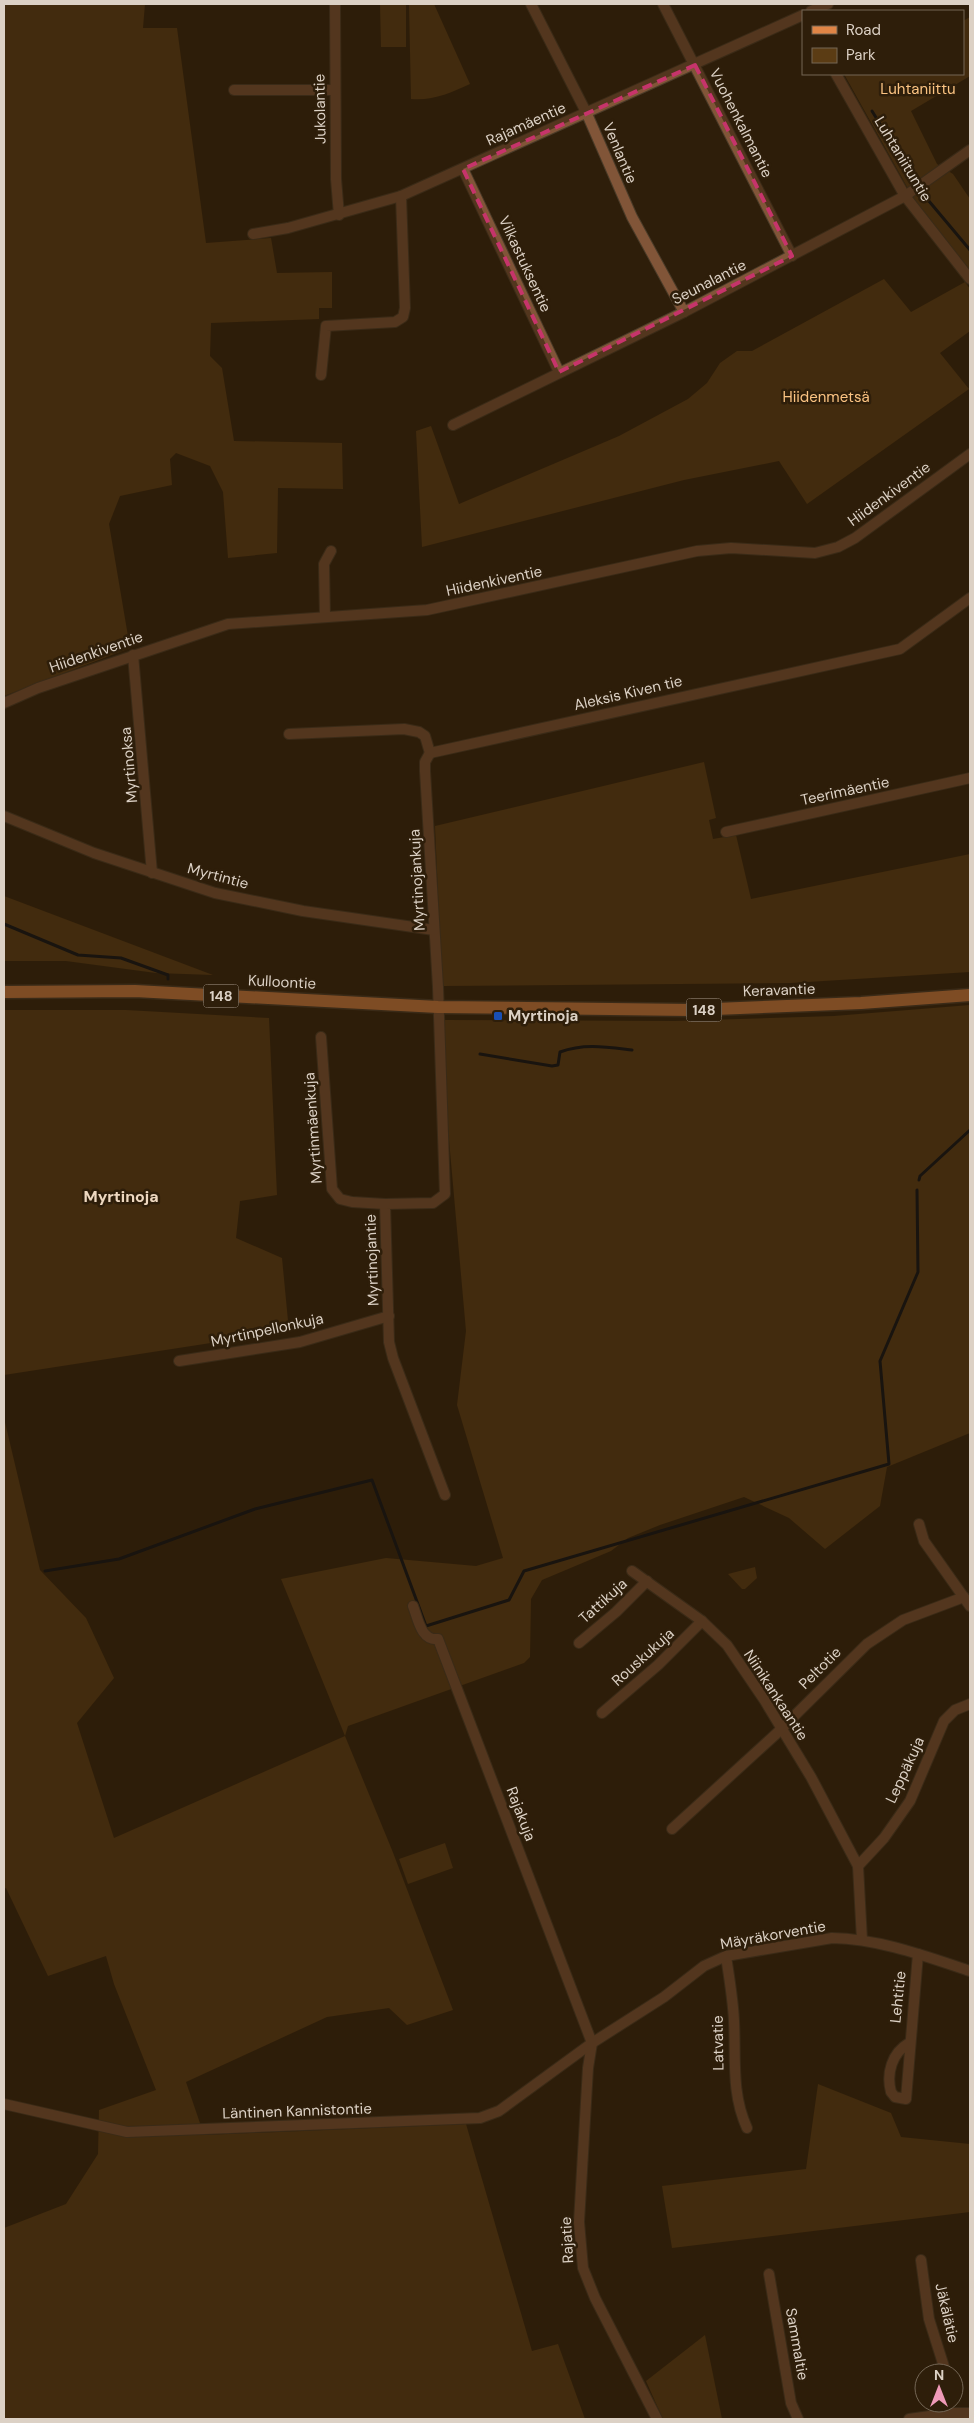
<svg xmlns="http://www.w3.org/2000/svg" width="974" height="2423" font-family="'DM Sans',sans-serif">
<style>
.green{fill:#5b3c14}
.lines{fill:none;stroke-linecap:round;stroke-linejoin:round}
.stream{stroke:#000a17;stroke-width:3}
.minor-casing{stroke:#4a3b28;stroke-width:12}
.major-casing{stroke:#4a3b28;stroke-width:15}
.minor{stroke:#815538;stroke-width:10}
.major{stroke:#e08546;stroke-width:12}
.marked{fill:none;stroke:#c6346b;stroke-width:4;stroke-dasharray:10 6;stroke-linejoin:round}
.transit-dot{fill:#1a4fb4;stroke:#2e1e0a;stroke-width:2}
.labels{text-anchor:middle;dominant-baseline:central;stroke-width:5;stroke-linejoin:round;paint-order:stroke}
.shield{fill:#2e1e0a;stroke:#a89b8d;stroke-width:1}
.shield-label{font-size:14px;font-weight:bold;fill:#dcd1c5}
.park-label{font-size:15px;fill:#fbc382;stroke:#2e1e0a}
.street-label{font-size:15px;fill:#dcd1c5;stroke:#2e1e0a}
.poi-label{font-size:15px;font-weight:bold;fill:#dcd1c5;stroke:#2e1e0a;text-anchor:start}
.neighbourhood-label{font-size:16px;font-weight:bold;fill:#eed8c0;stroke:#2e1e0a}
</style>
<rect width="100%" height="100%" fill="#2e1e0a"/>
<g class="green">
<path d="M4,4h141l-2,24h34l29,215 65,-5 6,35 55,-1v36h-13v11l-108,4 -1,33 12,12 12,73 108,2 1,46 -65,-1 -1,65 -49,5 -5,-66 -13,-26 -34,-13 -6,6 2,26 -52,11 -11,28 21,124 -126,48z"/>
<path d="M380,4h26v43h-25z"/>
<path d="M409,4h25l36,80c-20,9 -37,17 -59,15z"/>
<path d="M970,17v59l-59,35 26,53 16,10 17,25v72l-54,-68 -72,-129h119v-53z"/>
<path d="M884,279l27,33 54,-30 5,7v42l-30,22 29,36 -162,115 -28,-43 -95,19 -262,67 -6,-116 15,-5 28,78 160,-68 69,-37 19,-16 13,-20 17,-12h15z"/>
<path d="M704,762l12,56 -7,2 4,19 23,-4 15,64 219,-45v118l-179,11 -349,3 -7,-160z"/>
<path d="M4,896l209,79 -57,-2 -90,-12h-62z"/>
<path d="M970,1005v428l-83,34 -7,39 -55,43 -36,-31 -45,-21 -84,28 -32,13 -17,13 -69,29 -11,19 -1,58 -6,6 -176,63 -3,10 47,114 61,160 -46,15 -18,-17 -62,9 -141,65 18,53 262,-11 66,227 26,-7 27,75h-581v-191l62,-24 32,-50 1,-44 57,-20 -42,-106 -8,-28 -58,20 -42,-88 -2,1v-471l36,152 46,48 28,60 -37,45 37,115 231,-102 -64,-157 105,-21 90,8 27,-8 -46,-153 9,-74 -27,-304 6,-7 230,1 159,-5z"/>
<path d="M4,1010h122l143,8 8,177 -37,6 -4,37 46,20 7,73 -285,44z"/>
<path d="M755,1567l2,11 -12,11h-3l-14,-15z"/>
<path d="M445,1843l8,25 -45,16 -9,-25z"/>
<path d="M818,2084l73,29 10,24 69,7v68l-298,36 -10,-62 144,-17z"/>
<path d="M705,2335l17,84h-59l-17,-38z"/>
</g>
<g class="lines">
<g class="stream">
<path d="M872,111l51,83 47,56"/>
<path d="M4,924l74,31 43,3 47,17v4"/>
<path d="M480,1054l72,12 6,-1 2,-13c24,-9 47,-5 72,-2"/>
<path d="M919,1180l1,-4 50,-46"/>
<path d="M45,1571l74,-12 136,-50 117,-29 54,146 83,-26 15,-29 365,-107 -9,-103 38,-89 -1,-82"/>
</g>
<defs>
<g id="minor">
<path d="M335,4l1,175 3,36"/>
<path d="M531,4l56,110 45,103 52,95"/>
<path d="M663,4l129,252"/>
<path d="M811,11l17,-7"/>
<path d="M836,74l69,122 65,83"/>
<path d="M234,90h101"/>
<path d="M463,169l96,203"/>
<path d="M253,234l35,-6 113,-32 402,-181"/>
<path d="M321,375l5,-49 69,-4 8,-5 2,-9 -4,-112"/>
<path d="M453,425l231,-113 221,-116 65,-46"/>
<path d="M325,617l-1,-53 7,-13"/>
<path d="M133,655l19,218"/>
<path d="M4,703l34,-15 190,-64 199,-14 270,-59 34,-3 84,5 23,-6 17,-9 115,-84"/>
<path d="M289,734l115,-5 15,3 6,4 5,17"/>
<path d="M430,753l-5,9v9l13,216 7,207 -12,9 -48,1 4,138 4,16 52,137"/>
<path d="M430,753l470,-104 70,-51"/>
<path d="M4,816l90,37 121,40 88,18 131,19"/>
<path d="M726,832l244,-54"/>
<path d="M321,1037l11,152 8,10 12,3 33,2"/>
<path d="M179,1361l121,-19 89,-26"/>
<path d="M919,1524l5,17 46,65"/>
<path d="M632,1571l70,50 25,24 38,56 46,76 47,89"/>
<path d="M413,1606c5,13 8,35 25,33l154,404"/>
<path d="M579,1643l37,-31 31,-31"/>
<path d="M602,1713l56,-48 44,-44"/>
<path d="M672,1829l104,-95 91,-90 36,-24 61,-23"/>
<path d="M862,1940l-4,-74 26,-28 26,-37 34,-80 11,-11 15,-6"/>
<path d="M726,1956c3,21 7,43 8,65 2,37 -3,72 13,107"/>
<path d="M592,2043l-4,25 -9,154 4,46 12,30 62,121"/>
<path d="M909,2043c-17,10 -23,30 -18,49l4,5 11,2 12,-145"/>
<path d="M4,2104l123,28 353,-14 19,-7 93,-68 72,-46 40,-31 22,-10 106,-18c48,1 93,18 138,33"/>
<path d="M921,2260l8,59 17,54"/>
<path d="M769,2274l22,129 7,16"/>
<path d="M909,2419l42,-6h19"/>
</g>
<path id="major" d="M4,992l131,-1 303,16 253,3 170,-7 109,-8"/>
</defs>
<use href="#minor" class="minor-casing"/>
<use href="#major" class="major-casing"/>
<use href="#minor" class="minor"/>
<use href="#major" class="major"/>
</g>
<path d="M0 0H974V2423H0ZM695,65l97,191 -233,116 -96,-203z" fill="#2e1e0a" fill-opacity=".55" fill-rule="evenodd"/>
<path class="marked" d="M695,65l97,191 -233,116 -96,-203z"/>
<rect class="transit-dot" x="493" y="1011" width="10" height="10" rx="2.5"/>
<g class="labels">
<g class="shield">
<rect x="203.5" y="984.5" width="35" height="23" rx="4"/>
<rect x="686.5" y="998.5" width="35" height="23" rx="4"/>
</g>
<g class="shield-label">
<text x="221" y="996">148</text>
<text x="704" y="1010">148</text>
</g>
<g class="park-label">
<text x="918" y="89">Luhtaniittu</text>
<text x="826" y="397">Hiidenmetsä</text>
</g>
<g class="street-label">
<text transform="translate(320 109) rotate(-91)">Jukolantie</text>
<text transform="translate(741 123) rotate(63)">Vuohenkalmantie</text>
<text transform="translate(526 124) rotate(-24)">Rajamäentie</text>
<text transform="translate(620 153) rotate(67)">Venlantie</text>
<text transform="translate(903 159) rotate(59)">Luhtaniituntie</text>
<text transform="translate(525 264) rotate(65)">Vilkastuksentie</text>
<text transform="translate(709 282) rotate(-27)">Seunalantie</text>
<text transform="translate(889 494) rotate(-36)">Hiidenkiventie</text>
<text transform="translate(494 581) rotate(-12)">Hiidenkiventie</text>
<text transform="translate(96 652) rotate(-19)">Hiidenkiventie</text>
<text transform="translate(628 693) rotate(-13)">Aleksis Kiven tie</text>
<text transform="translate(129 765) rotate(-95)">Myrtinoksa</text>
<text transform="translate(845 791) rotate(-12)">Teerimäentie</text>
<text transform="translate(218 876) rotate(15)">Myrtintie</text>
<text transform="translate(417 880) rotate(-93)">Myrtinojankuja</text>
<text transform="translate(282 982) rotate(3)">Kulloontie</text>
<text transform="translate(779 990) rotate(-2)">Keravantie</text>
<text transform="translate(313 1128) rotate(-94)">Myrtinmäenkuja</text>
<text transform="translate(372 1260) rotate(-92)">Myrtinojantie</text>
<text transform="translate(267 1330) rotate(-12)">Myrtinpellonkuja</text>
<text transform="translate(603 1601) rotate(-42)">Tattikuja</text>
<text transform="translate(643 1657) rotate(-42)">Rouskukuja</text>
<text transform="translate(820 1668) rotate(-45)">Peltotie</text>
<text transform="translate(776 1695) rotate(57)">Niinikankaantie</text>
<text transform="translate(905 1770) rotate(-65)">Leppäkuja</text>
<text transform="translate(521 1814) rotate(69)">Rajakuja</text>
<text transform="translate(773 1935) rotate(-10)">Mäyräkorventie</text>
<text transform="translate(898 1997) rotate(-84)">Lehtitie</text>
<text transform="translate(718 2043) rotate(-91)">Latvatie</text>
<text transform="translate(297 2111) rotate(-2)">Läntinen Kannistontie</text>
<text transform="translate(567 2240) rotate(-93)">Rajatie</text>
<text transform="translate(947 2313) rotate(77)">Jäkälätie</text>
<text transform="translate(797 2344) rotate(80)">Sammaltie</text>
</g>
<g class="poi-label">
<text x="508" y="1016">Myrtinoja</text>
</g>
<g class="neighbourhood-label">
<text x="121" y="1196">Myrtinoja</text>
</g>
</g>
<rect width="974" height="2423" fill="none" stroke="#dcd1c5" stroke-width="10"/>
<rect x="802" y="10" width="162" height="65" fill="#2e1e0a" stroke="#746655"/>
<rect x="812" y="26" width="25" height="8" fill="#e08546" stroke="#746655"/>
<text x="846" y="35" font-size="15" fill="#dcd1c5">Road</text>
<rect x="812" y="48" width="25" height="15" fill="#5b3c14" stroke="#746655"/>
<text x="846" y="60" font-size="15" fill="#dcd1c5">Park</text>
<g transform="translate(939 2388)"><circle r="24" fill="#2e1e0a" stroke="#746655"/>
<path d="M0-4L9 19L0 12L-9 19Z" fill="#ef9ab8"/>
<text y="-8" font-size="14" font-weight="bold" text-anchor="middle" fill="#dcd1c5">N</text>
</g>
</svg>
